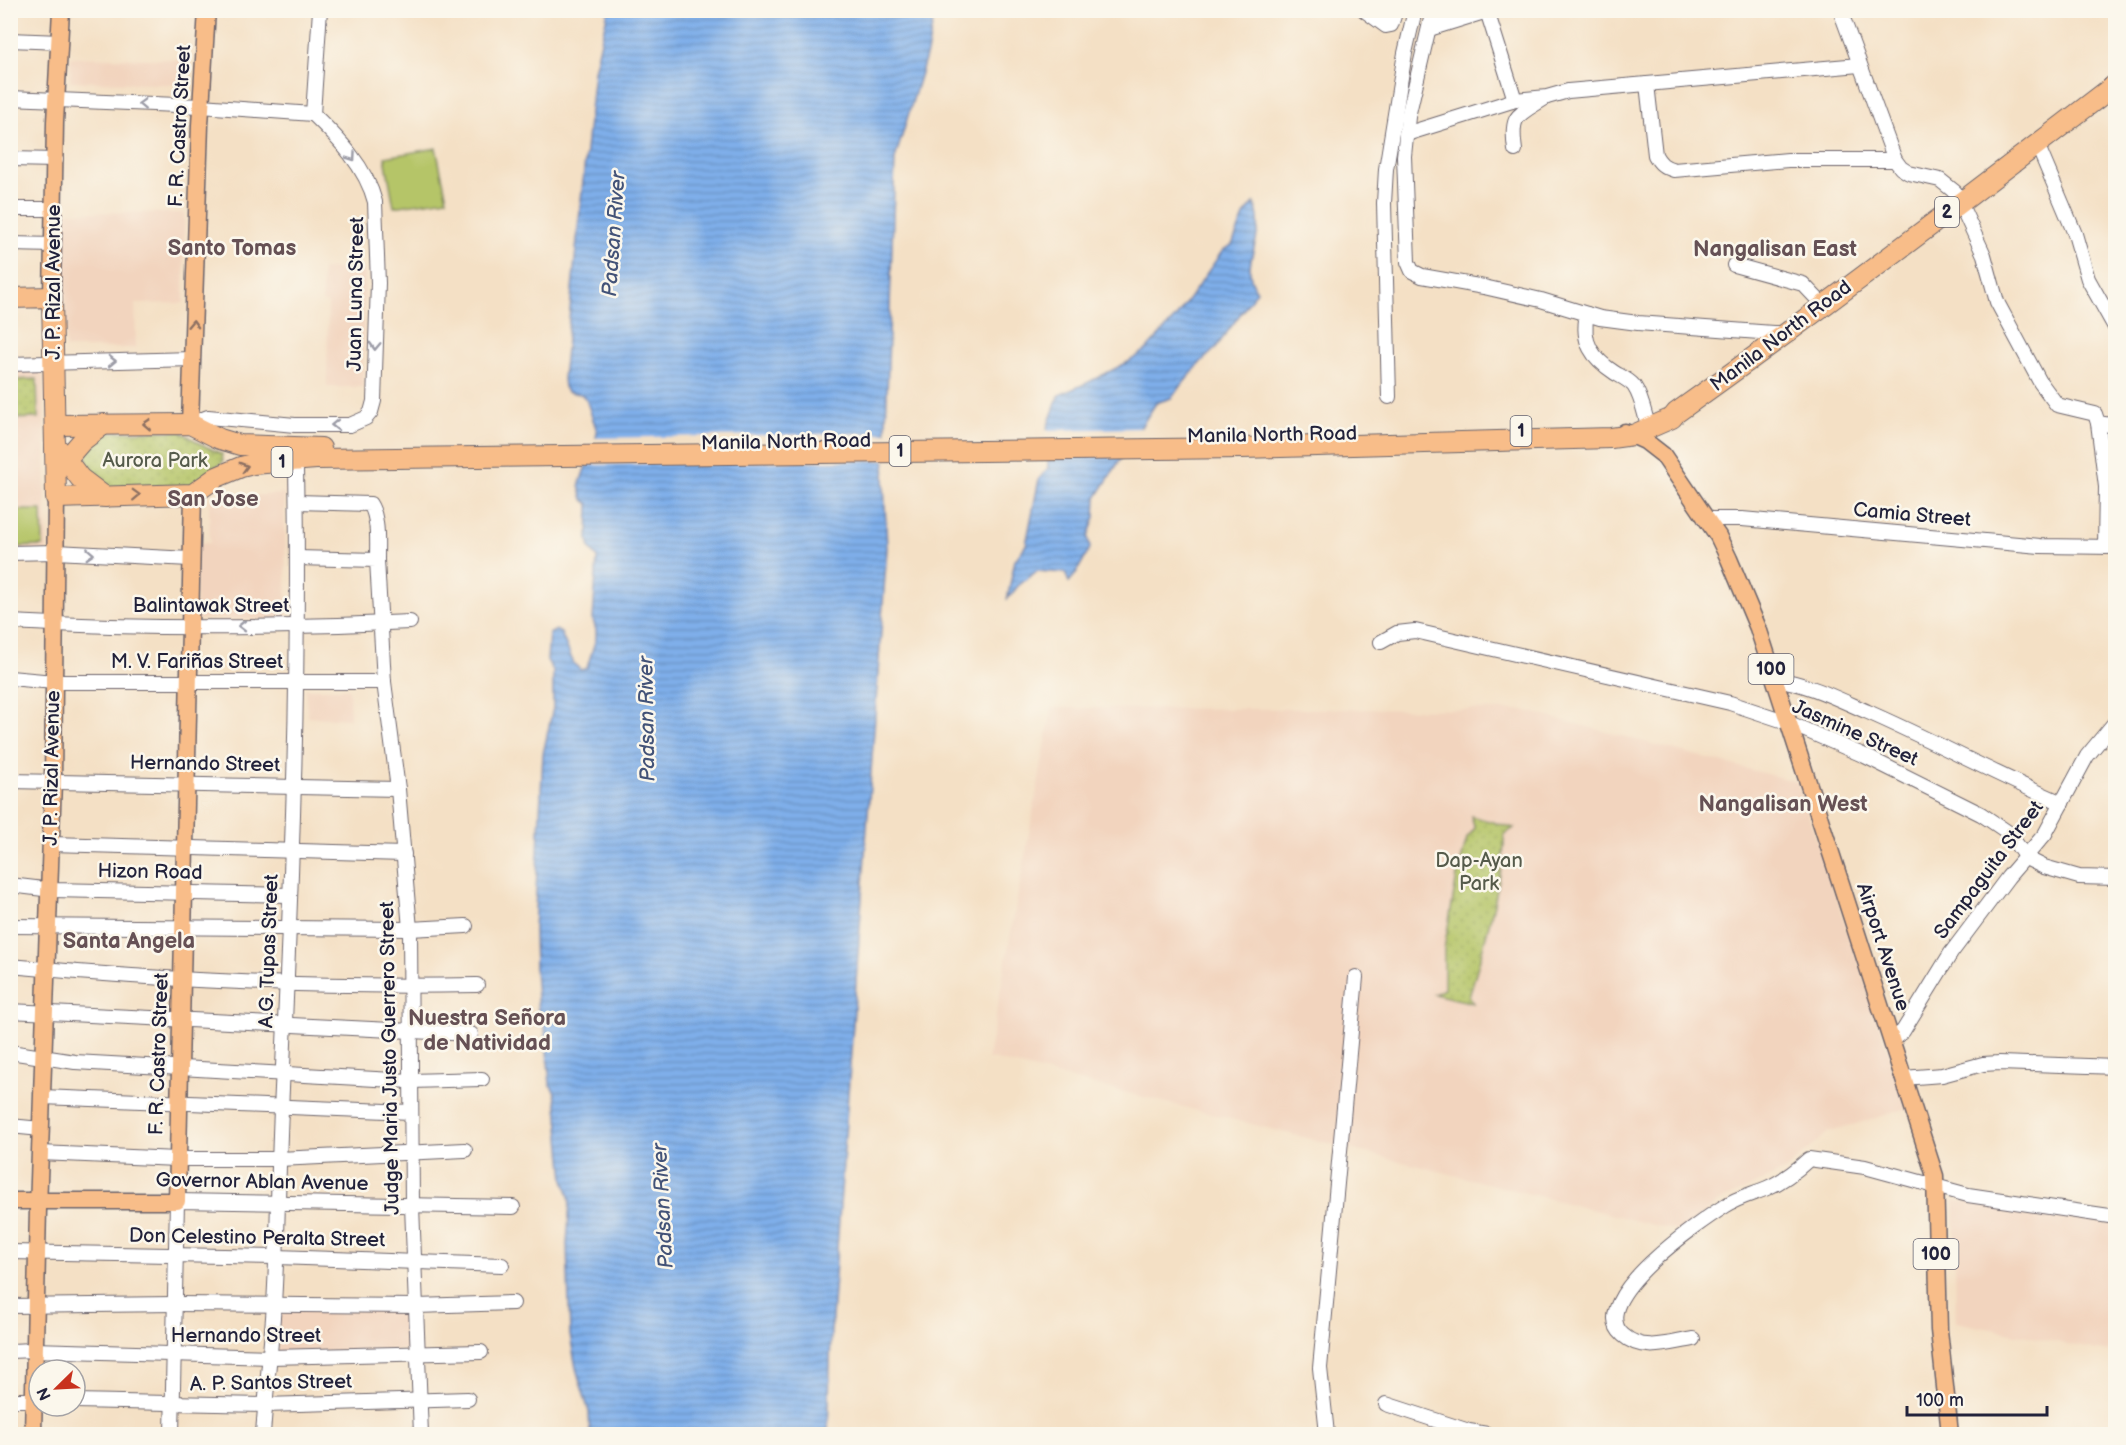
<svg xmlns="http://www.w3.org/2000/svg" width="2126" height="1445" font-family="'Balsamiq Sans',sans-serif">
<style>
.built{fill:#f2d4be}
.grass{fill:url(#grass-dots);stroke:#6c7452;stroke-width:1.5}
.garden{fill:#b5c568;stroke:#6c7452;stroke-width:1.5}
.water{fill:url(#water-rules);stroke:#506892;stroke-width:1.5}
.pier{fill:#f4e0c5}
.lines{fill:none;stroke-linecap:round;stroke-linejoin:round}
.minor-casing{stroke:#6c646b;stroke-width:16}
.major-casing{stroke:#6c646b;stroke-width:19}
.highway-casing{stroke:#6c646b;stroke-width:22}
.minor{stroke:#fff;stroke-width:14}
.major{stroke:#f8bd89;stroke-width:16}
.highway{stroke:#f8bd89;stroke-width:20}
.oneway{stroke:#9c9ca7}
.oneway2{stroke:#8d7062}
.labels{text-anchor:middle;dominant-baseline:central;stroke-width:5;stroke-linejoin:round;paint-order:stroke}
.shield{fill:#fbf7ec;stroke:#636270;stroke-width:1.5}
.shield-label{font-size:18px;font-weight:bold;fill:#22223b}
.street-label{font-size:20px;fill:#22223b;stroke:#fbf7ec}
.park-label{font-size:20px;fill:#555b4b;stroke:#fbf7ec}
.water-label{font-size:21px;font-style:italic;fill:#435378;stroke:#fbf7ec}
.quarter-label{font-size:22px;font-weight:bold;fill:#665155;stroke:#fbf7ec}
</style>
<defs>
<pattern id="grass-dots" width="8" height="8" patternUnits="userSpaceOnUse" patternTransform="scale(1.5)"><rect width="8" height="8" fill="#b5c568"/><path d="M2 2h.1M6 6h.1" fill="none" stroke="#9ba95b" stroke-width="1.8" stroke-linecap="round"/></pattern>
<pattern id="water-rules" width="6" height="5" patternUnits="userSpaceOnUse" patternTransform="scale(1.5)"><rect width="6" height="5" fill="#7fafea"/><path d="M0 2.5h6" fill="none" stroke="#688ebf"/></pattern>
</defs>
<rect width="100%" height="100%" fill="#fbf7ec"/>
<filter id="ink" filterUnits="userSpaceOnUse"><feTurbulence type="fractalNoise" baseFrequency=".0167" numOctaves="2"/><feDisplacementMap in="SourceGraphic" scale="12" xChannelSelector="R" yChannelSelector="G"/><feConvolveMatrix kernelMatrix="1 2 1 2 8 2 1 2 1" color-interpolation-filters="sRGB"/></filter>
<filter id="wash" filterUnits="userSpaceOnUse"><feTurbulence type="fractalNoise" baseFrequency=".008" numOctaves="4" result="noise"/><feDisplacementMap in="SourceGraphic" scale="24" xChannelSelector="R" yChannelSelector="G"/><feGaussianBlur stdDeviation="1.35" result="paint"/><feColorMatrix in="noise" values="0 0 0 0 0 0 0 0 0 0 0 0 0 0 0 0 0 1.4 0 .05"/><feComposite in="paint" operator="in"/></filter>
<g filter="url(#wash)">
<rect width="100%" height="100%" fill="#f4e0c5"/>
<g class="built">
<path d="M71,57l116,3v25l-117,-4z"/>
<path d="M64,212l120,1v90l-49,1 1,44h-70z"/>
<path d="M322,269h43l-2,118h-36l1,-84 -6,-1z"/>
<path d="M43,366l4,185 -36,-1 -1,-183z"/>
<path d="M284,494l3,126 -91,-1v-75l14,-1 -1,-45z"/>
<path d="M305,689h44l1,30 -42,-2z"/>
<path d="M1052,708l471,2 274,72 111,326 -81,25 -41,37 -66,31 -39,31 -693,-174z"/>
<path d="M1954,1200l161,23 1,99 -8,30 -152,-30z"/>
<path d="M278,1308l134,2 2,39 -137,6z"/>
</g>
<g class="grass">
<path d="M37,379l1,39 -27,1v-39z"/>
<path d="M180,431l21,13 21,10 1,8 -34,25 -82,5 -20,-20v-22l15,-18z"/>
<path d="M1471,816l43,12 -10,7c1,22 -5,42 -9,65 -8,33 -16,64 -26,96l4,7 -39,-9 10,-5v-40l13,-73 10,-38 8,-10z"/>
</g>
<g class="garden">
<path d="M436,148l11,51 -53,8 -9,-50z"/>
<path d="M10,510h32l1,36 -32,1z"/>
</g>
<g class="water">
<path d="M608,11h327l-8,42 -32,106 -11,324 3,65 -56,784 -3,102h-238l-1,-22 -13,-44 -6,-33 -3,-91 3,-44 -6,-21 -7,-73 -2,-13 -5,-9 -5,-56 -7,-16 -3,-43 -1,-39 9,-176 10,-46v-37l-6,-11 2,-26 7,-4 5,3 13,31 7,6 6,-2 9,-30v-8l-3,-10 4,-63 -7,-8 -2,-10 1,-35 -6,-5 -4,-13 18,-52 -1,-6 -10,-29 -5,-5 -14,-2 -3,-5 -1,-8 31,-308z"/>
<path d="M1254,203c16,36 -18,58 3,88l-42,58 -14,13 -30,36 -15,5 -60,95 -1,19 -7,20 2,11 -15,27 -6,7 -4,-9 -28,-2 -19,15 -11,14 8,-40 11,-15 13,-66 9,-11 -1,-40 12,-33 28,-12 41,-21 18,-12 31,-34 46,-66 9,-5 13,-31z"/>
</g>
<g class="pier">
<path d="M1143,428l-17,28 -82,1v-27z"/>
<path d="M889,433l-1,27 -304,5 9,-27z"/>
</g>
</g>
<g filter="url(#ink)">
<g class="lines">
<defs>
<g id="minor">
<path d="M1364,10l22,16 5,-1 5,-15"/>
<path d="M1433,10l-25,107 -4,39 4,106 4,9 10,5 62,11 57,13 59,18 38,5 135,10h13"/>
<path d="M1840,10l55,150 6,8 8,5 31,7 15,12 29,63 13,47 43,80 17,23 38,9 3,9 18,3"/>
<path d="M1429,29l58,-18 28,89 32,-3 21,-6 291,-26"/>
<path d="M10,40l50,2"/>
<path d="M1647,84l8,71c5,9 9,12 19,15l114,-10h107"/>
<path d="M10,98l191,8 112,8"/>
<path d="M313,114l7,-104"/>
<path d="M1406,134l109,-34"/>
<path d="M2037,144l38,90 13,45 28,50"/>
<path d="M1515,150c-5,-36 2,-34 30,-52"/>
<path d="M10,159l46,1"/>
<path d="M10,209h44"/>
<path d="M10,244l44,1"/>
<path d="M1734,265l69,19 20,21"/>
<path d="M1587,314c-6,28 5,44 28,59 7,4 14,7 19,13 7,10 10,25 13,36"/>
<path d="M10,364l182,-5"/>
<path d="M1389,397l-5,-194 2,-34 19,-116 10,-43"/>
<path d="M2098,423l8,64 -1,60"/>
<path d="M190,424l18,-7 87,8h55l16,-7 5,-6 3,-11 4,-118 -3,-81c-9,-35 -36,-63 -62,-88"/>
<path d="M297,502l73,2c9,14 7,40 7,56"/>
<path d="M1705,519h37l298,27 76,1"/>
<path d="M10,553l46,-1 134,7"/>
<path d="M297,558l80,2 7,122 14,107 12,140 2,277 9,228"/>
<path d="M10,622c133,7 268,7 400,0"/>
<path d="M1381,642l16,-9 18,-2 315,72 57,19 78,34 116,58 28,19 17,25 18,9 35,10 37,1"/>
<path d="M10,678l44,4h330"/>
<path d="M1774,679c33,4 64,20 94,33 66,29 129,63 194,91"/>
<path d="M10,781l388,8"/>
<path d="M51,844l353,10"/>
<path d="M10,885l42,5 238,5"/>
<path d="M10,926l400,3 56,-3"/>
<path d="M10,966c156,15 311,22 467,19"/>
<path d="M10,1011l461,23"/>
<path d="M1892,1040l11,-9 48,-78 57,-76 37,-43 42,-78 29,-35"/>
<path d="M10,1052l65,10 336,19 71,-2"/>
<path d="M1903,1078l39,-3 41,-11 17,-1 116,4"/>
<path d="M42,1097l369,15"/>
<path d="M10,1126l31,3"/>
<path d="M40,1153l137,6h102l186,-9"/>
<path d="M10,1252l267,5 225,8"/>
<path d="M10,1306l165,-2 241,2 97,-3"/>
<path d="M1693,1339c-24,4 -50,14 -70,-4 -39,-34 78,-114 102,-129 13,-9 28,-12 42,-18 16,-7 29,-17 42,-29l56,8 103,28 148,22"/>
<path d="M10,1351l24,-1 236,7 211,-5"/>
<path d="M10,1400h29"/>
<path d="M75,1401l190,4 203,-6"/>
<path d="M1386,1404l83,27 18,3"/>
<path d="M172,1434l5,-233 336,6"/>
<path d="M263,1434c3,-43 8,-86 11,-130 4,-65 4,-130 7,-194 10,-214 19,-428 15,-642"/>
<path d="M1327,1434l-7,-66 36,-391"/>
</g>
<g id="major">
<path d="M52,297l3,-175 6,-112"/>
<path d="M190,424l10,-299 7,-115"/>
<path d="M1625,432l20,9 18,14 55,81 11,23 29,69 83,256 94,292 4,154 11,104"/>
<path d="M10,1201h167l16,-707"/>
<path d="M33,1434l5,-225 15,-428 3,-283"/>
</g>
<g id="highway">
<path d="M10,298l42,-1 4,201 137,-4 24,-17 24,-10 12,-3 63,-5 926,-11 369,-10 22,-3 39,-17 4,-5c149,-106 294,-217 440,-329"/>
<path d="M55,425l135,-1 30,15 20,6 81,3"/>
<path d="M56,446l24,32 25,19"/>
<path d="M57,470l25,-29 22,-17"/>
</g>
</defs>
<use href="#minor" class="minor-casing"/>
<use href="#major" class="major-casing"/>
<use href="#highway" class="highway-casing"/>
<use href="#minor" class="minor"/>
<use href="#major" class="major"/>
<use href="#highway" class="highway"/>
</g>
<defs><path id="oneway-chevron" d="M-2-3.5L2.5 0L-2 3.5" fill="none" stroke-width="1.6" stroke-linecap="round" stroke-linejoin="round" transform="scale(1.5)"/></defs>
<g class="oneway">
<use href="#oneway-chevron" transform="translate(142 104) rotate(-178)"/>
<use href="#oneway-chevron" transform="translate(352 157) rotate(55)"/>
<use href="#oneway-chevron" transform="translate(375 346) rotate(92)"/>
<use href="#oneway-chevron" transform="translate(112 361) rotate(-1)"/>
<use href="#oneway-chevron" transform="translate(335 425) rotate(179)"/>
<use href="#oneway-chevron" transform="translate(90 554) rotate(3)"/>
<use href="#oneway-chevron" transform="translate(242 626) rotate(180)"/>
</g>
<g class="oneway2">
<use href="#oneway-chevron" transform="translate(193 324) rotate(-88)"/>
<use href="#oneway-chevron" transform="translate(147 424) rotate(-177)"/>
<use href="#oneway-chevron" transform="translate(244 467) rotate(-16)"/>
<use href="#oneway-chevron" transform="translate(136 495) rotate(-2)"/>
</g>
</g>
<g class="labels">
<g class="shield">
<rect x="1935" y="197" width="24" height="30" rx="4.5"/>
<rect x="1510.5" y="416" width="21" height="30" rx="4.5"/>
<rect x="889.5" y="436" width="21" height="30" rx="4.5"/>
<rect x="271.5" y="447" width="21" height="30" rx="4.5"/>
<rect x="1748.5" y="654" width="45" height="30" rx="4.5"/>
<rect x="1913.5" y="1239" width="45" height="30" rx="4.5"/>
</g>
<g class="shield-label">
<text x="1947" y="212">2</text>
<text x="1521" y="431">1</text>
<text x="900" y="451">1</text>
<text x="282" y="462">1</text>
<text x="1771" y="669">100</text>
<text x="1936" y="1254">100</text>
</g>
<g class="street-label">
<text transform="translate(180 126) rotate(-87)">F. R. Castro Street</text>
<text transform="translate(54 282) rotate(-90)">J. P. Rizal Avenue</text>
<text transform="translate(356 294) rotate(-89)">Juan Luna Street</text>
<text transform="translate(1781 336) rotate(-37)">Manila North Road</text>
<text transform="translate(1272 435) rotate(-1)">Manila North Road</text>
<text transform="translate(786 442) rotate(-1)">Manila North Road</text>
<text transform="translate(1912 515) rotate(5)">Camia Street</text>
<text x="211" y="606">Balintawak Street</text>
<text x="197" y="662">M. V. Fariñas Street</text>
<text transform="translate(1855 733) rotate(24)">Jasmine Street</text>
<text transform="translate(205 764) rotate(1)">Hernando Street</text>
<text transform="translate(52 768) rotate(-89)">J. P. Rizal Avenue</text>
<text transform="translate(1989 870) rotate(-53)">Sampaguita Street</text>
<text transform="translate(150 872) rotate(1)">Hizon Road</text>
<text transform="translate(1883 947) rotate(72)">Airport Avenue</text>
<text transform="translate(269 951) rotate(-88)">A.G. Tupas Street</text>
<text transform="translate(159 1054) rotate(-88)">F. R. Castro Street</text>
<text transform="translate(390 1058) rotate(-91)">Judge Maria Justo Guerrero Street</text>
<text transform="translate(262 1182) rotate(1)">Governor Ablan Avenue</text>
<text transform="translate(257 1238) rotate(1)">Don Celestino Peralta Street</text>
<text x="246" y="1336">Hernando Street</text>
<text transform="translate(271 1383) rotate(-1)">A. P. Santos Street</text>
</g>
<g class="park-label">
<text x="155" y="461">Aurora Park</text>
<text x="1479" y="861">Dap-Ayan<tspan x="1479" dy="23">Park</tspan></text>
</g>
<g class="water-label">
<text transform="translate(614 234) rotate(-86)">Padsan River</text>
<text transform="translate(647 719) rotate(-91)">Padsan River</text>
<text transform="translate(663 1206) rotate(-93)">Padsan River</text>
</g>
<g class="quarter-label">
<text x="232" y="248">Santo Tomas</text>
<text x="1775" y="249">Nangalisan East</text>
<text x="213" y="499">San Jose</text>
<text x="1783" y="804">Nangalisan West</text>
<text x="129" y="941">Santa Angela</text>
<text x="487" y="1018">Nuestra Señora<tspan x="487" dy="25">de Natividad</tspan></text>
</g>
</g>
<rect width="2126" height="1445" fill="none" stroke="#fbf7ec" stroke-width="36"/>
<g transform="translate(57 1388) rotate(246)"><circle r="28" fill="#fbf7ec" stroke="#a4a2a5" stroke-width="1.5"/>
<path d="M0-4.5L10 22L0 15L-10 22Z" fill="#c8321e"/>
<text y="-9" font-size="16" font-weight="bold" text-anchor="middle" fill="#22223b">N</text>
</g>
<path d="M1907 1406v9h140v-9" fill="none" stroke="#22223b" stroke-width="3"/>
<text x="1916" y="1406" font-size="18" fill="#22223b" stroke="#fbf7ec" stroke-width="4.5" paint-order="stroke">100 m</text>
</svg>
